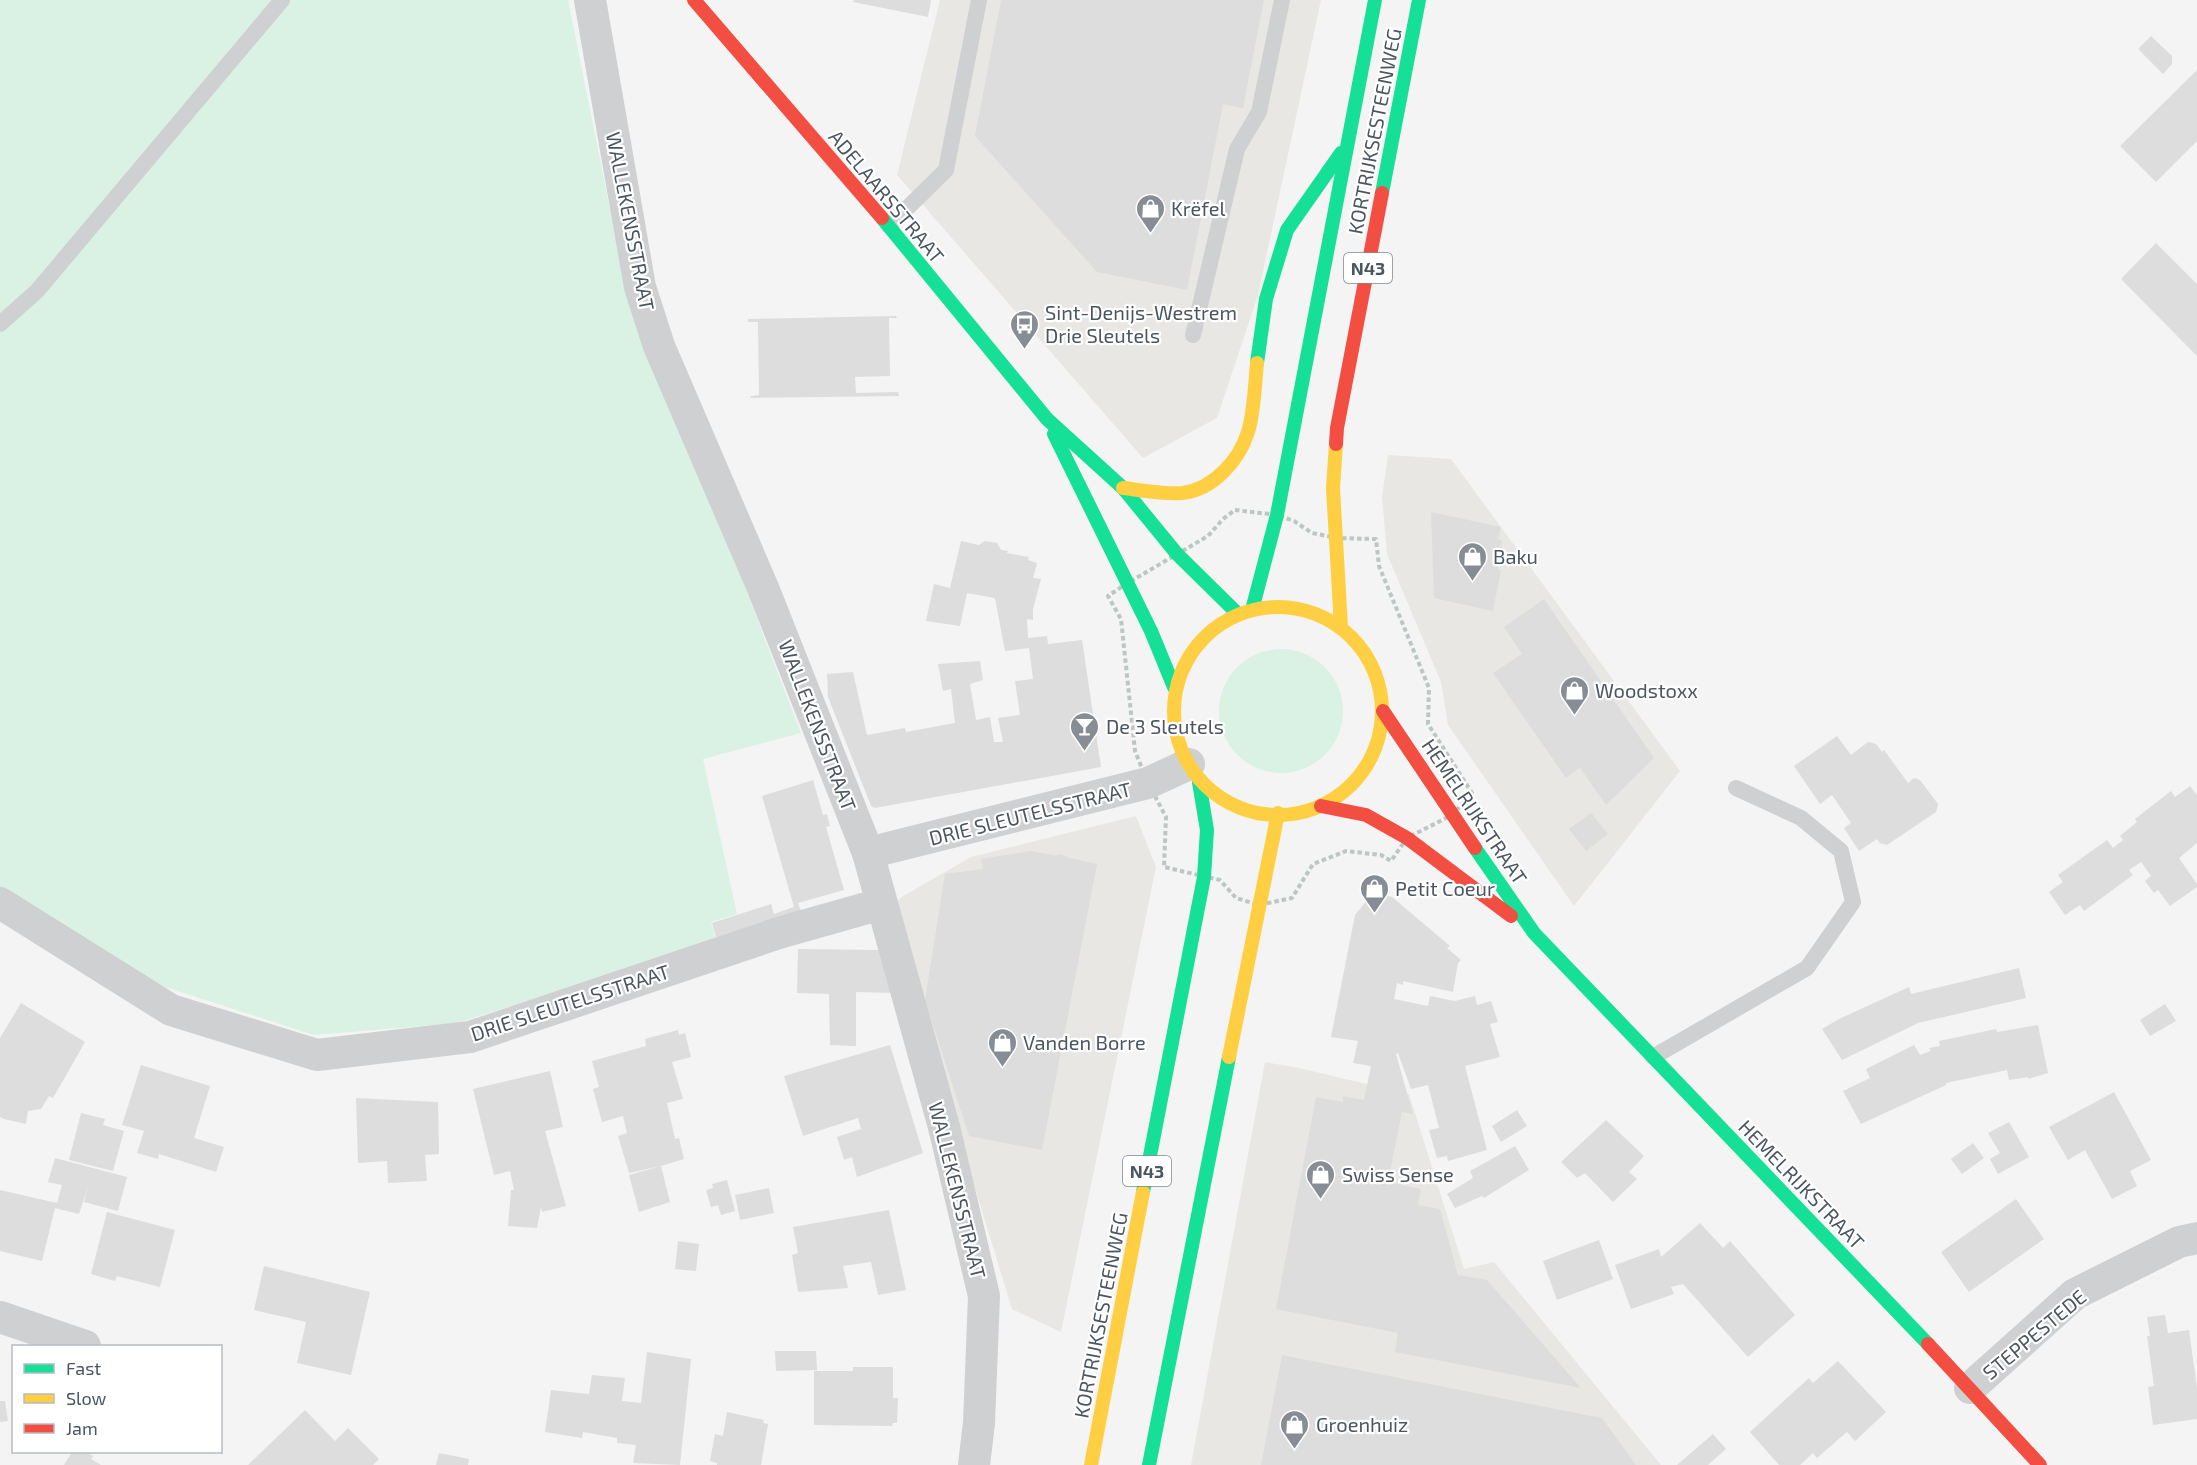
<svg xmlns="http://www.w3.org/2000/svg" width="2197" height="1465" font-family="'Exo 2',sans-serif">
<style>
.commercial{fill:#e8e7e3}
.green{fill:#d9f2e3}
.building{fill:#ddddde}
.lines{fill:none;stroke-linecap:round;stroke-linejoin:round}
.path{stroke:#bcc7c4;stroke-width:4;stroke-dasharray:4.5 3;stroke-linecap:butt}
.lane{stroke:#ced0d2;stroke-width:16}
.street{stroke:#ced0d2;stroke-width:32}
.fast{stroke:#16e098;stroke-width:14}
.slow{stroke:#ffcf43;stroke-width:14}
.jam{stroke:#f24e42;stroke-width:14}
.labels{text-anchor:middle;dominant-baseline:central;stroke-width:4.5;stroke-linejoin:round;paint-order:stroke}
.shield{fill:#fff;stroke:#808990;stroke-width:1.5}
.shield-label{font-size:18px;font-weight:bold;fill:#4a5661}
.street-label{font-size:20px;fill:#4a5661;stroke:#fff}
.poi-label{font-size:20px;fill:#4a5661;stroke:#fff;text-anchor:start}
</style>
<rect width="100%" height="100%" fill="#f4f4f4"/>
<g class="commercial">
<path d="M940,0h381l-63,295 -41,123 -74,40 -246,-283z"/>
<path d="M1388,455l63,4 229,312 -106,135 -126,-181 -7,-43 -54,-128 -5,-57z"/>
<path d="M1136,816l20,51 -95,465 -49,-23 -55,-180 -61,-225 4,-6 71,-41z"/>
<path d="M1265,1062l34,6 110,26 55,175 30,-7 167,203h-470z"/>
</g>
<g class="green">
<path d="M0,0h568l55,274 106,265 36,101 36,93 -98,26 34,155 -26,8 5,19 -259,82 -143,12 -158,-51 -156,-95z"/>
<circle cx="1281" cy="711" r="62"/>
</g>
<g class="building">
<path d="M854,0h77l-3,17 -75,-15z"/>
<path d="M1001,0h263l-21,108 -20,-4 -36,186 -90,-18 -122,-136z"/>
<path d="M2151,36l21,20v8l-9,10 -25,-25z"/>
<path d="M2197,70v71l-41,41 -36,-36z"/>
<path d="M2156,243l41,41v72l-76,-77z"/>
<path d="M896,316l1,2h-8l1,58 -35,1 1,16 42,-1 1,4 -149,2 1,-2 8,-1 -1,-73h-10v-3z"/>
<path d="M1431,512l70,15 -3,12 4,1 -1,7 2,1 -5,21 3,1 -8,41 -59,-13z"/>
<path d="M961,541l18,4 6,-4 12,2 4,7 7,1 -1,2 22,4 -1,3 9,3 -4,15 8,1 -8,30v11l-6,-1 1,19 19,-2 1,8 34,-4 19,127 -226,41 -4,-2 -43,-109 -1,-23 26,-2 14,63 38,-7 1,4 49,-9 -4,-34 -8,2 -5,-27 42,-3 3,19 -13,4 6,36 14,-3 4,25h9l-5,-24 22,-3 -5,-34 18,-2 -4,-31 -24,3 -10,-53 -28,-5 -7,33 -34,-5 8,-37 16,4z"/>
<path d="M1544,599l110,159 -48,47 -26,-37 -14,10 -73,-105 29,-19 -18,-27z"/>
<path d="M1837,736l14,19 17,-13 8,2 6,8 2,-2 24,33 6,-5 6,2 18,24 -2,8 -49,33 -7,-2 -3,-4 -18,12 -15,-23 7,-5 -19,-28 -12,9 -26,-38z"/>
<path d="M813,780l10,35 4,-1 3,12 -4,1 18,63 -46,13 6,15 -86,27 -6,-22 59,-19 3,10 20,-7 -32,-111z"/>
<path d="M2190,786l7,9v48l-18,15 18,26v3l-27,19 -12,-16 -4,3 -9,-12 6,-5 -10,-14 -12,8 4,5 -49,36 -4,-6 -15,10 -16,-23 14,-10 -5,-7 49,-35 6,8 10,-8 -3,-4 17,-14 -2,-3 36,-28 4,6z"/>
<path d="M1591,813l17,21 -22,17 -17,-22z"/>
<path d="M1031,851l26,5v-2l10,2 -1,1 31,7 -55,286 -73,-14 -44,-136 20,-126 38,-5 -2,-10z"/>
<path d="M1373,893l19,4 58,49 -3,2 14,12 -3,3 -5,29 -50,-11v4l-6,-2 -3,16 34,7 2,-10 25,5 20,-5 2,9 14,-4 7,21 -8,2 10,33 -35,9 22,84 -39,11 -1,-5 -10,2 -8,-28 10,-2 -11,-43 -17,4 -13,-36 -2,1 17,60 -11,-2 -14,70 33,7 -3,16 22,4 18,66 29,5 94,108 -186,-36 3,-19 -122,-24 40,-212 27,5v-6l21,4 7,-34 -18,-3 5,-22 -27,-4 24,-122z"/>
<path d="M798,949l82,1 14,43 -38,-1v54l-26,-1 -1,-51 -32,-1z"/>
<path d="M2019,968l7,30 -108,25 -76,37 -20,-31 17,-10 70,-32 2,7z"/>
<path d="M21,1003l64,39 -32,56 -4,-2 -8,13 -13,2 -2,13 -22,-5 -4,-2v-79z"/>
<path d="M2165,1004l11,17 -26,15 -10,-16z"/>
<path d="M2038,1025l10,48 -20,6v-2l-19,3 -2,-10 -61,13v2l-85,39 -18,-33 27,-13 -4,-9 48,-24 6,10 11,-4 -2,-3 11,-2 -1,-5 57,-12 1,3z"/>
<path d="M678,1030l1,5 6,-2 6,24 -19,5 11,37 -16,4 8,36 4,-1 5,21 -23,7 9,36 -31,10 -10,-37 32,-9 -32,7 -11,-37 9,-3 -4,-17 -21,6 -9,-33 6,-2 -7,-26 54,-15 -1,-7z"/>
<path d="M890,1045l33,108 -66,24 -5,-20 -8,3 -7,-23 24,-8 -3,-11 -55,18 -19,-60z"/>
<path d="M141,1065l69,21 -16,52 30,9 -8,25 -57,-18 -1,5 -21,-6 7,-22 -22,-6z"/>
<path d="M550,1071l13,56 -18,4 21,75 -24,6 -1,-5 -4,21 -29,-2 3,-36h3l-4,-19 -16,4 -21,-86z"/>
<path d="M2114,1092l37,68 -21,11 7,15 -25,13 -27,-49 -17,10 -19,-33z"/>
<path d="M356,1098l82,4 1,52 -14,1 2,26 -39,2 -1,-22 -29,2z"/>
<path d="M1517,1110l10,16 -26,16 -9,-16z"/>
<path d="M81,1113l24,6 -2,6 21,6 -11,40 -44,-11z"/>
<path d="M1606,1120l38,36 -15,16 8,7 -24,23 -28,-29 -8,5 -16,-16z"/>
<path d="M2009,1122l20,35 -31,17 -8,-15 10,-6 -12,-20z"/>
<path d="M1973,1143l11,15 -22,16 -11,-15z"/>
<path d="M1515,1146l14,24 -45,28 -2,-2 -27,12 -8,-14 26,-16 -3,-7z"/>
<path d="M55,1158l72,19 -9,34 -34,-9 4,-15 -9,27 -24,-6 -13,53 -42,-10v-61l57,13 5,-18 -14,-3z"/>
<path d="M727,1180l8,31 -14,4 -3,-10 -7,2 -5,-17 7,-2 -1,-4z"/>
<path d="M769,1188l5,25 -34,7 -5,-25z"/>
<path d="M2016,1199l28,40 -75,53 -28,-40z"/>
<path d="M889,1210l17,80 -28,5 -7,-33 -28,4 5,22 -50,4 -6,-37 6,-2 -5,-26z"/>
<path d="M107,1212l68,18 -15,57 -43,-11 -2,5 -24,-7z"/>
<path d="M1700,1223l23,25 7,-7 65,74 -47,42 -65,-73 -12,3 3,7 -43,15 -16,-44 44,-16 2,8z"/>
<path d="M1599,1240l14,39 -56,21 -14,-39z"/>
<path d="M678,1241l21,3 -3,27 -21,-2z"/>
<path d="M264,1266l106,26 -19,83 -54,-12 9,-41 -52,-12z"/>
<path d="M2165,1315l3,18 21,-3 8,58v31l-44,6 -5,-38 6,-1 -7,-50h3l-3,-19z"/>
<path d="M775,1351h41l1,19 -41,1z"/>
<path d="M647,1352l44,7 -11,106 -47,-2 3,-18 -19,-2v-5l-34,-6 -1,6 -37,-6 6,-42 38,4 3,-19 33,3 -3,23 19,2z"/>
<path d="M1282,1355l320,63 34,47h-375z"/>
<path d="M1838,1361l48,51 -31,29 -8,-9 -30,26 -4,-5 -13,12h-21l-29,-33 59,-54 4,5z"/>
<path d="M853,1367h40v31h5l-1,25h-4l-1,3 -78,-1v-54h39z"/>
<path d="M0,1401h5l3,20 -8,1z"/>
<path d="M305,1410l30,31 13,-13 31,31 -6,6h-125z"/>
<path d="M727,1412l37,8 -1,3 5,1 -7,41h-44v-2l-7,-2 5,-27 8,2z"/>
<path d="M1713,1434l13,15 -18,16h-31z"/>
<path d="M72,1452h13l8,4 -2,3 10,6h-37z"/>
<path d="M439,1453l30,6 -1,6h-32z"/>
</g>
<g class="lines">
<path class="path" d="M1235,510l42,5 17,6 18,12 25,5 39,1 3,27 50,122 -1,36 44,69 -20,22 -45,23 -16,23 -10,-6 -35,-4 -33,13 -21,34 -33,7 -23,-7 -16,-18 -56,-13 2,-50 -18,-34 -13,-32 -14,-132 -13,-23 18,-12 82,-48 15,-17z"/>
<g class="lane">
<path d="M889,226l57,-56 33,-170"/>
<path d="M0,324l37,-33 245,-291"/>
<path d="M1193,335l44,-186 22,-37 23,-112"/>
<path d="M1653,1057l154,-89 46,-66 -12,-51 -40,-33 -65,-30"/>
</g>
<g class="street">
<path d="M590,0l50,287 19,59 104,242 105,265 76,274 40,169 -5,127 -5,42"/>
<path d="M868,853l280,-70 41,-19"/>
<path d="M0,903l171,107 146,45 153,-18 312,-105 99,-28"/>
<path d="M0,1317l85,29"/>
<path d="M1970,1388l105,-94 104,-52 18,-4"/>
</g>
<g class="fast">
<path d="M1382,193l37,-193"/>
<path d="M882,218l165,201 76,69 54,66 61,60"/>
<path d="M1257,363l9,-64 21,-69 54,-77"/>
<path d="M1054,434l97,197 23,56"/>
<path d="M1252,610l25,-95 98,-515"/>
<path d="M1475,848l59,85 394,411"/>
<path d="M1143,1192l61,-315 3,-47 -8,-48"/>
<path d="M1149,1465l80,-408"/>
</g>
<g class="slow">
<path d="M1336,444l-3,44 8,139"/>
<path d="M1123,488c19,2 41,7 60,5 30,-4 56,-32 65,-61 6,-18 7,-49 9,-69"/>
<circle cx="1278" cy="711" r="104"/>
<path d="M1229,1057l49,-244"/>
<path d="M1091,1465l52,-273"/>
</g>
<g class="jam">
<path d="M694,0l188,218"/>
<path d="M1336,444l1,-16 45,-235"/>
<path d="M1383,711l92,137"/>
<path d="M1321,806l45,9 41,23 104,78"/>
<path d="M1928,1344l112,121"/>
</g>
</g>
<defs>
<symbol id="shop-pin" viewBox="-11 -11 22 30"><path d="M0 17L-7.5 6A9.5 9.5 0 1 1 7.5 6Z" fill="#868d94" stroke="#fff"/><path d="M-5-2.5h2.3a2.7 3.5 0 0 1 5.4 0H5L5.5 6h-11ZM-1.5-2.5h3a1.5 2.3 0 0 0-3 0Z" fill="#fff"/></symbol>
<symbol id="bus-pin" viewBox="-11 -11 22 30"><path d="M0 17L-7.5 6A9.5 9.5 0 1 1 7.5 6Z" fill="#868d94" stroke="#fff"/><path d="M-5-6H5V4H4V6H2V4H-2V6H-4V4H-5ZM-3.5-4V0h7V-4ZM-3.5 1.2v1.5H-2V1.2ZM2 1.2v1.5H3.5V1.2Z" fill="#fff"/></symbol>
<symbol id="bar-pin" viewBox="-11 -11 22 30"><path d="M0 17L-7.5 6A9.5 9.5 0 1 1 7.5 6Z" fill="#868d94" stroke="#fff"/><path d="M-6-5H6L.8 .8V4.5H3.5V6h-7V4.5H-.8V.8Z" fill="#fff"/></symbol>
</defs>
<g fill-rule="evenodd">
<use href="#shop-pin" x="1134" y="192" width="33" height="45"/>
<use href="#bus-pin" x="1008" y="308" width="33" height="45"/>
<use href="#shop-pin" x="1456" y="540" width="33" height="45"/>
<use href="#shop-pin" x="1558" y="674" width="33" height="45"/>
<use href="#bar-pin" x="1068" y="710" width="33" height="45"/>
<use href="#shop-pin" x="1358" y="872" width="33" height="45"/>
<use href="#shop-pin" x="986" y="1026" width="33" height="45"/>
<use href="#shop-pin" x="1304" y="1158" width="33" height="45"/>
<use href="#shop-pin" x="1278" y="1408" width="33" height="45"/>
</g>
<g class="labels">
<g class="shield">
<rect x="1344" y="253" width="48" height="30" rx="4.5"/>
<rect x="1123" y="1156" width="48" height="30" rx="4.5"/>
</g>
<g class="shield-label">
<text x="1368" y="268">N43</text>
<text x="1147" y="1171">N43</text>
</g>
<g class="street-label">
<text transform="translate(1374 131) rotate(-79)">KORTRIJKSESTEENWEG</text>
<text transform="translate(887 196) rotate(50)">ADELAARSSTRAAT</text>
<text transform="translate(631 221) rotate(79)">WALLEKENSSTRAAT</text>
<text transform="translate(818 725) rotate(69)">WALLEKENSSTRAAT</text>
<text transform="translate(1475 811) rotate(56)">HEMELRIJKSTRAAT</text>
<text transform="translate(1030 813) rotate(-14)">DRIE SLEUTELSSTRAAT</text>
<text transform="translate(570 1002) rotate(-18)">DRIE SLEUTELSSTRAAT</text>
<text transform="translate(1802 1184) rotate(46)">HEMELRIJKSTRAAT</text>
<text transform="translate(958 1190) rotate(76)">WALLEKENSSTRAAT</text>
<text transform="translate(1100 1315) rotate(-79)">KORTRIJKSESTEENWEG</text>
<text transform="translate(2034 1334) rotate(-40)">STEPPESTEDE</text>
</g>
<g class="poi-label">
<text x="1171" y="208">Krëfel</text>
<text x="1045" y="312">Sint-Denijs-Westrem<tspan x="1045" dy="23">Drie Sleutels</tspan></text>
<text x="1493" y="556">Baku</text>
<text x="1595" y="690">Woodstoxx</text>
<text x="1106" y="726">De 3 Sleutels</text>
<text x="1395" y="888">Petit Coeur</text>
<text x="1023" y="1042">Vanden Borre</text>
<text x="1342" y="1174">Swiss Sense</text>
<text x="1316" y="1424">Groenhuiz</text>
</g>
</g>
<rect x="12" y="1345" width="210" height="108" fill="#ffffff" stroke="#b7bbc0" stroke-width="1.5"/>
<rect x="24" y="1364" width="30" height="9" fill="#16e098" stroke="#b7bbc0" stroke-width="1.5"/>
<text x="66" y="1375" font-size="18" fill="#4a5661">Fast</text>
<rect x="24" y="1394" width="30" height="9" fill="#ffcf43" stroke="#b7bbc0" stroke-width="1.5"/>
<text x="66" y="1405" font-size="18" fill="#4a5661">Slow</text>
<rect x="24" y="1424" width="30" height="9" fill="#f24e42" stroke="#b7bbc0" stroke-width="1.5"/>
<text x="66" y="1435" font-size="18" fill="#4a5661">Jam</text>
</svg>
